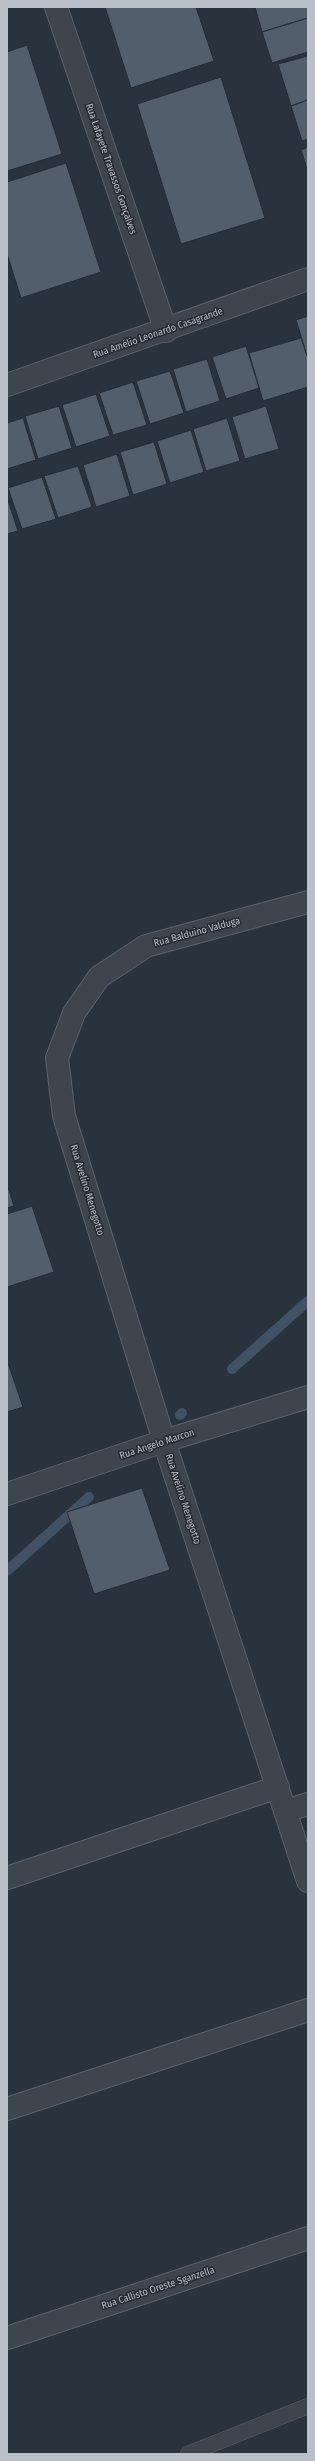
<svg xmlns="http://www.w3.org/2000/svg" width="315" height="2461" font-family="'Fira Sans Condensed',sans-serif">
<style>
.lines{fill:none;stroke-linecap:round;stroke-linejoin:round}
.stream{stroke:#415265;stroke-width:10}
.building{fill:#525e69;stroke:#242c35}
.service-casing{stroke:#5b636c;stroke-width:16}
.minor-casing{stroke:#5b636c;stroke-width:24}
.tertiary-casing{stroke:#5b636c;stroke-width:24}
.service{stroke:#3d454e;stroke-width:15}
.minor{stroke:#3d454e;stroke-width:22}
.tertiary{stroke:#3d454e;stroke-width:22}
.labels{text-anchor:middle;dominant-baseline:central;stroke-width:3;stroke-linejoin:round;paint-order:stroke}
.street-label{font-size:10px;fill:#b9c0c9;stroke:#222a33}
</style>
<rect width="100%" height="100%" fill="#29333e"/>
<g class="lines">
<g class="stream">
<path d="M232,1369l76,-68"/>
<path d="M180,1415l2,-2"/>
<path d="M7,1571l82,-74"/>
</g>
</g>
<g class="building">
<path d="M105,7h91l18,54 -83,27z"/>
<path d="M255,7h53v11l-46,14z"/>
<path d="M308,18v34l-36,11 -10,-31z"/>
<path d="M27,45l35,109 -55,17v-119z"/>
<path d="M308,56v44l-17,6 -13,-42z"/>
<path d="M221,77l44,141 -84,26 -44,-140z"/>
<path d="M308,100v39l-6,2 -11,-35z"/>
<path d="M308,147v25l-7,-22z"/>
<path d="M66,163l35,109 -80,26 -14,-44v-72z"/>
<path d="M308,316v43l-12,-39z"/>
<path d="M301,338l7,21v28l-45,14 -14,-48z"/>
<path d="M246,346l13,42 -33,11 -14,-42z"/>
<path d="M207,359l13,42 -34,11 -13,-43z"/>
<path d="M170,371l14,42 -34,11 -14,-43z"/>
<path d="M133,382l14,43 -34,10 -14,-42z"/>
<path d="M96,394l14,42 -34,11 -14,-42z"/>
<path d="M59,406l13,42 -34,11 -13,-43z"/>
<path d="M266,406l13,43 -34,10 -13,-42z"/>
<path d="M23,418l13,42 -29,9v-46z"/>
<path d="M227,418l13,43 -34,10 -13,-42z"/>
<path d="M191,430l13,42 -34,11 -13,-42z"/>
<path d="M154,442l13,42 -34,11 -13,-43z"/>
<path d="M117,454l13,42 -34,11 -13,-42z"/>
<path d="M78,466l14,41 -34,11 -14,-42z"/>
<path d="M42,477l14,42 -34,10 -14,-41z"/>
<path d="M7,497l11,34 -11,3z"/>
<path d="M7,1184l7,22 -7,2z"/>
<path d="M32,1206l22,66 -47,15v-73z"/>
<path d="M7,1360l16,47 -16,5z"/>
<path d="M142,1488l28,82 -76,24 -27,-82z"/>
</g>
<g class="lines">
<defs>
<path id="service" d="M188,2454l120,-48"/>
<g id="minor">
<path d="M56,7l110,324"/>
<path d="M164,1441l144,-44"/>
<path d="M7,1878l271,-91"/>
<path d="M7,2109l301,-99"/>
<path d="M7,2338l301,-100"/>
</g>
<g id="tertiary">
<path d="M7,385l301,-106"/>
<path d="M308,902l-162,44 -47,31 -25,36 -17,45 7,58 100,325 144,440"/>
<path d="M7,1494l157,-53"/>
<path d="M285,1811l23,-7"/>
</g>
</defs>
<use href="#service" class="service-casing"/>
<use href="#minor" class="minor-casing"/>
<use href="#tertiary" class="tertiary-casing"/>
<use href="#service" class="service"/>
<use href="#minor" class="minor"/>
<use href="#tertiary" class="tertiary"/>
</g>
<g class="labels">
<g class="street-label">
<text transform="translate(111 169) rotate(71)">Rua Lafayete Travassos Gonçalves</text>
<text transform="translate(158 333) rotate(-19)">Rua Amélio Leonardo Casagrande</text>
<text transform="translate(197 932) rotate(-15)">Rua Balduino Valduga</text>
<text transform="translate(87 1190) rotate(73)">Rua Avelino Menegotto</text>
<text transform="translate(157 1444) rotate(-18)">Rua Angelo Marcon</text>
<text transform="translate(183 1499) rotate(72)">Rua Avelino Menegotto</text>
<text transform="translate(158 2288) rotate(-18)">Rua Callisto Oreste Sganzella</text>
</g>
</g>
<rect width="315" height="2461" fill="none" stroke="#b9c0c9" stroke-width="16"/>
</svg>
